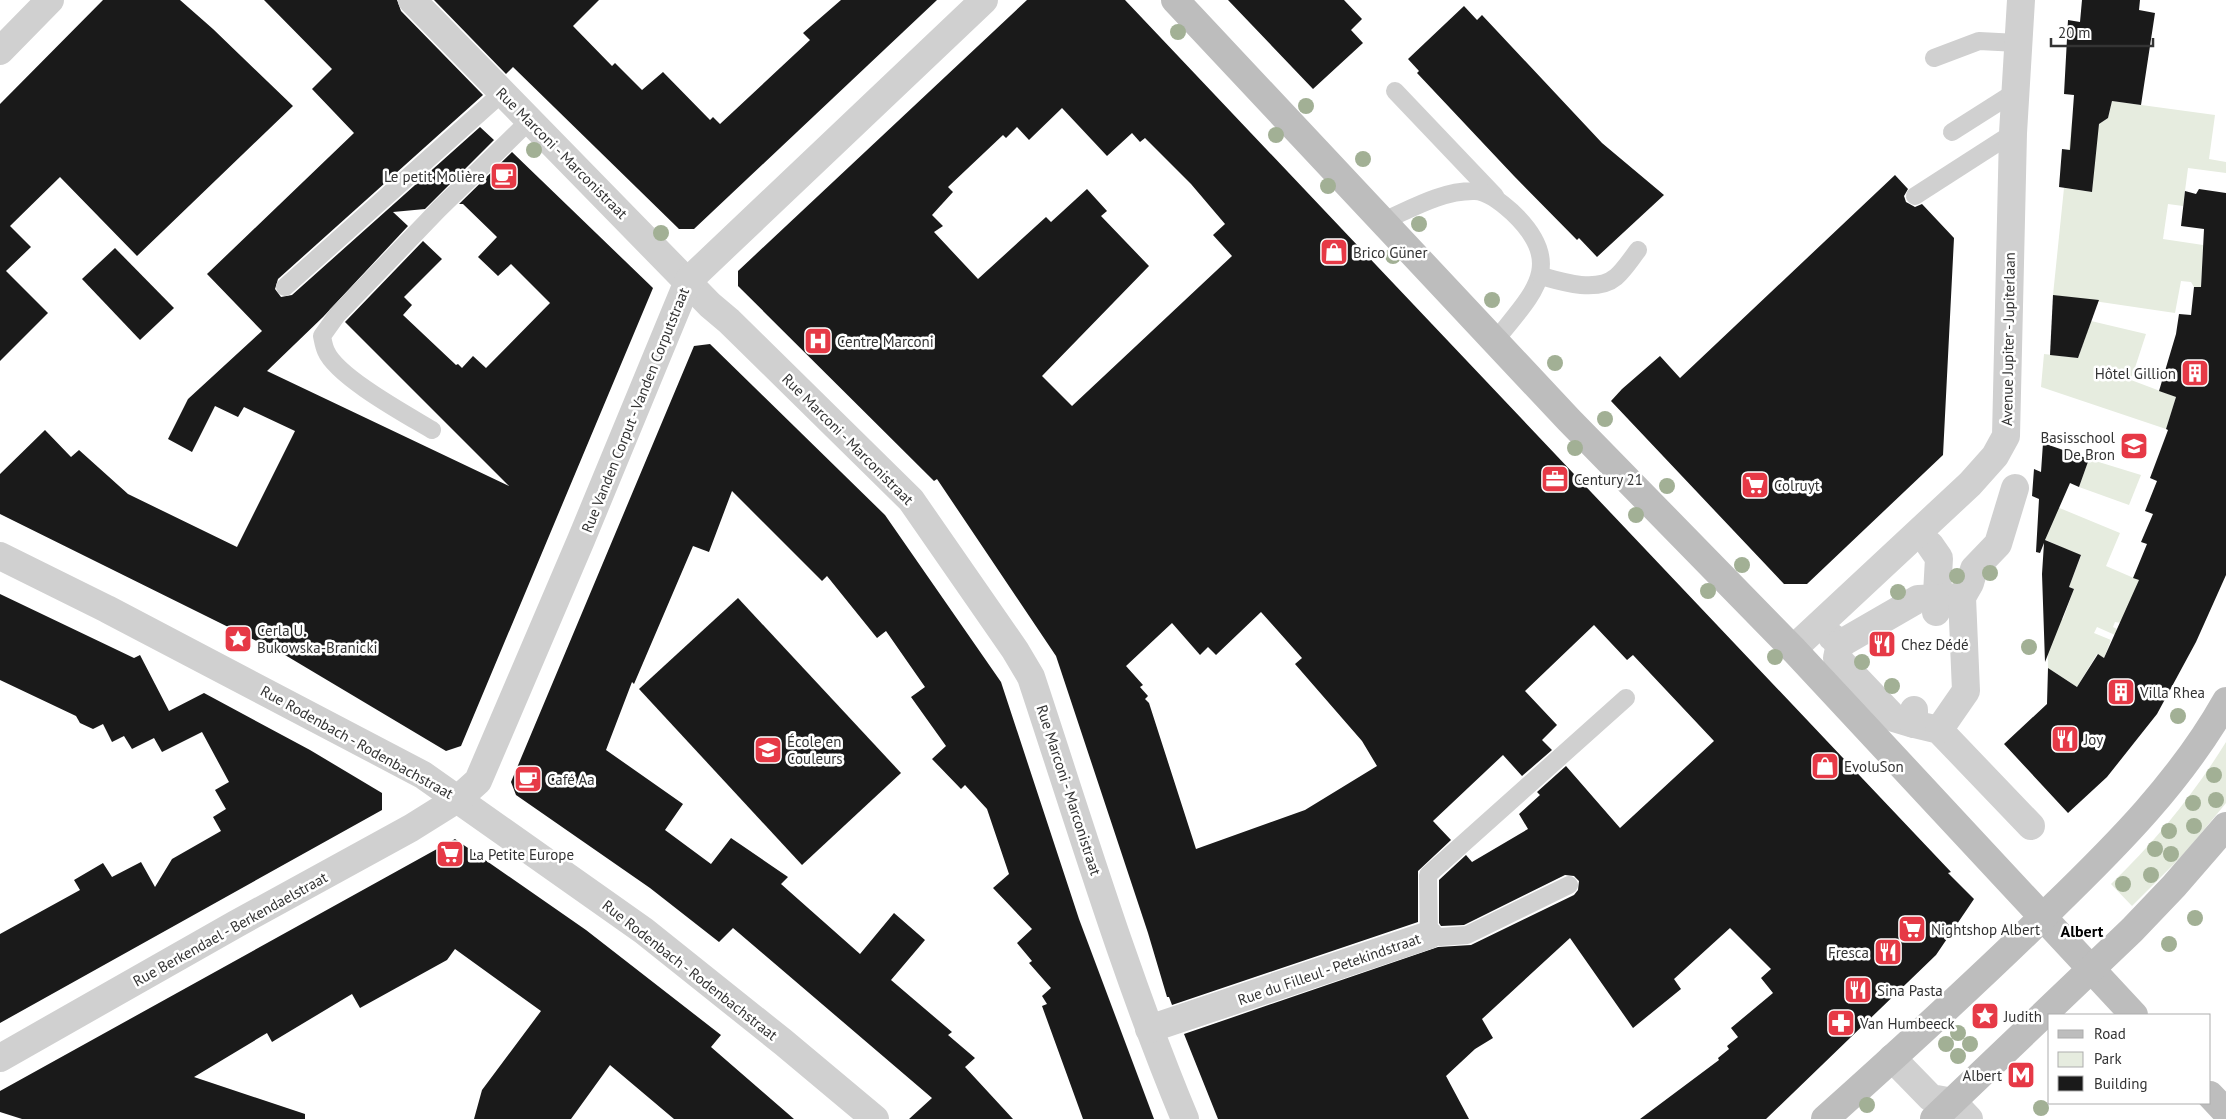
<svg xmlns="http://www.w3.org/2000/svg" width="2226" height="1119" font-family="'PT Sans',sans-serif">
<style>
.green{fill:#e6ecdf}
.building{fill:#1a1a1a;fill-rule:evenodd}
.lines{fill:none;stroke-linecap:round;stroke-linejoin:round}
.lane{stroke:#d0d0d0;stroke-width:18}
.street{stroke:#d0d0d0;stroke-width:28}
.secondary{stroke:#bdbdbd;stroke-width:28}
.tree{fill:#a2b095}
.labels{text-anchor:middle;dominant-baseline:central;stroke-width:5;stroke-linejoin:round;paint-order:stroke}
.street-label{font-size:15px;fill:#333;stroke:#fff}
.poi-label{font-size:15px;fill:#333;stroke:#fff;text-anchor:start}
.neighbourhood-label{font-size:16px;font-weight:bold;fill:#000;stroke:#fff}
</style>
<rect width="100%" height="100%" fill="#fff"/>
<g class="green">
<path d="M2112,101l103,14 -6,44 17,3v11l-38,-5 -5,38 -15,-2 -5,35 40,6 -2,42h-7l-3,-5 -10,-1 -6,32 -122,-18 11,-107 28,4 1,-13 -24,-29 3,-30 27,4 9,-6z"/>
<path d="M2091,321l55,13 -15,46 45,17 -10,32 -125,-42 3,-33 34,4z"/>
<path d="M2089,459l52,16 -12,30 -50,-18z"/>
<path d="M2045,502l75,31 -14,33 37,16 -22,41 -6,-1 -2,5 4,2 -2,6 -18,-8 -3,6 17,7 -7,18 -7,-4 -20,33 -29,-19 -1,-55 16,6 11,-30 -5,-2 12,-31 -37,-17z"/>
<path d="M2226,742v61l-42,51 -52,52 -21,-22c44,-42 83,-90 115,-142z"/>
</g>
<g class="building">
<path d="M103,0h77l33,29 80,77 -156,150 -77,-79 -50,49 21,21 -25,24 42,42 -48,48v-257z"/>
<path d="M264,0h133l4,11 82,84 -205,184 -3,10 6,8 11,-2 188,-168 14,13 -69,69 -32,3 15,14 -85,91 -56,54 242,115 -164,-164 78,-81 19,18 -38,38 8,8 -9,10 53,50 2,-1 4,4 11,-12 13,12 64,-65 -39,-39 -13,12 -20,-19 19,-20 -34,-33h-4l53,-52 141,136 -192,458 -15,5 -161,-96 -285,-141v-40l45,-44 26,27 8,-7 49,44 109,53 58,-116 -51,-24 -6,10 -23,-11 -23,46 -24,-13 20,-40 74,-68 -55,-57 147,-141 -42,-44 20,-20z"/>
<path d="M434,0h165l-26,26 39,40 3,-3 27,27 21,-18 47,48 3,-3 7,7 90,-84 -7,-7 38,-33h96l-243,229h-15l-166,-162 -7,7z"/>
<path d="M1027,0h98l826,872 -3,1 26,26 -38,56 -170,164h-126l79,-59 -1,-2 11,-9 -2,-3 11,-9 -7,-9 42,-35 -12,-15 10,-9 -41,-41 -56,51 7,10 -48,39 -63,-90 -88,81 11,19 -18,11 -29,27 23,43h-251l-34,-85 254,-87 33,-2 103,-50 4,-5 1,-9 -5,-5 -9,-1 -101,50 -23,1 -2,-3v-43l27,-25 6,7 56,-33 -9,-15 21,-19 -3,-3 29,-26 54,62 94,-87 -81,-86 -6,5 -33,-35 -69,66 32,34 -15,15 10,10 -30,26 -19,-21 -70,66 18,19 -33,31v51l-246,83 -3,-8h-2l-19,-64 -92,-277 -119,-177 -3,2 -196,-195v-15zM1062,108l45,48 25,-23 8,9 5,-4 46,46 34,40 -12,11 19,21 -160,150 -30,-30 107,-110 -48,-50 6,-5 -20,-22 -36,33 -5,-5 -68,62 -44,-47 9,-6 -11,-11 21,-23 -5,-5 55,-52 3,3 11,-11 12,13zM1261,612l41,46 -7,6 67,77 15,25 -72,44 -109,39 -47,-146 -4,-4 3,-3 -8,-9 3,-2 -17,-19 46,-43 28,32 8,-8 8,8z"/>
<path d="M1228,0h116l18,19 -11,11 12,13 -50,46z"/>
<path d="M2082,0h58l-1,10 16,3 -14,92 -29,-4 -4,17 -9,6 -7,68 -33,-5 3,-38 8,1 4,-55 -10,-1 4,-74 12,2z"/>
<path d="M1464,6l13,14 5,-5 120,128 62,52 -67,62 -18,-19 -2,2 -63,-64 -97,-103 2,-2 -11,-12z"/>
<path d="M1895,175l13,14 -4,7 2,6 9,5 7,-3 32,34 -11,217 -136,129h-23l-173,-183 11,-12 38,-33 20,22z"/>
<path d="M2199,189l27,4v382l-30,67 -39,72 -50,63 -39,36 -64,-69 43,-40 1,-36 29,19 21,-33 6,4 35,-78 -6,-2 14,-34 -6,-2 12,-28 -8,-3 12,-30 -7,-3 18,-48 -2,-1 10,-32 -17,-6 17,-57 3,-20 12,1 3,-28h7l3,-58 -23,-3 4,-35 11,3z"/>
<path d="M115,248l59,60 -34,32 -58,-61z"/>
<path d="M2053,295l46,5 -21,58 -28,-3z"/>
<path d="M710,344l175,171 116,167 78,237 75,200h-71l-41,-113 5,-2 -5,-8 9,-8 -22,-25 3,-2 -15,-18 15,-14 -39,-41 16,-14 -22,-65 -22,-24 -4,4 -29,-30 14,-13 -35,-49 14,-10 -39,-56 -9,7 -50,-62 -5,5 -90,-90 -23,61 -16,-6 -59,138 -2,-2 -26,68 77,54 -18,26 46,34 20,-26 57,39 -7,7 79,70 34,-41 31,27 -34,40 61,52 -4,3 27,23 -10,9 48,52h-104l23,-21 -199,-170 -14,14 -69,-54 -134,-93 -5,-13 183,-436z"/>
<path d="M2043,443l46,16 -10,28 -9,-4 -25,57 36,15 -12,32 5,2 -29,73 -3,-88 2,-31 -4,10 -4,-1 3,-53 -7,-3 2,-27 7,3z"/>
<path d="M0,594l134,64 6,-3 29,56 35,-18 106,57 72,43v17l-382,213v-89l80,-44 -6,-10 29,-17 9,14 29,-15 14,25 17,-28 49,-28 -8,-14 13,-8 -11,-19 14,-8 -27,-50 -40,20 -8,-14 -22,11 -8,-13 -12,6 -9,-18 -10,5 -13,-6 -4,-7 -76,-36z"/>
<path d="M738,598l163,175 -99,92 -163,-176z"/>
<path d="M455,839l131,91 135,105 -10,12 83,72h-120l-64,-54 -39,54h-97l8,-29 59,-79 -86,-62 -8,11 -87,48 -8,-14 -80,48 -5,-9 -73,44 111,37v5h-283l-22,-7v-21z"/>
</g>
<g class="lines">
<g class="lane">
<path d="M1934,58l45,-17 39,2"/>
<path d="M1395,91l100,105"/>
<path d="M1952,132l63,-40"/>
<path d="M1915,196l98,-63"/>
<path d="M1383,221c28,-12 58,-30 90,-30 14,-1 29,12 39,21 56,53 20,82 -17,129"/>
<path d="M1541,276c21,6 56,17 75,1 9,-8 15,-18 22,-27"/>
<path d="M285,287l217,-194"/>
<path d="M432,430c-25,-15 -95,-53 -106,-79 -2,-4 -3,-10 -4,-15l15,-21 102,-106 89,-87"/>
<path d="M1569,885l-102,50 -27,2 -11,-2 -1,-60 198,-177"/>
</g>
<g class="street">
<path d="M412,0l298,305 19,16 182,179 104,150 16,27c49,148 94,298 154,442"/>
<path d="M0,51l50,-51"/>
<path d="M1930,545l9,13 -3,54"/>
<path d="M0,556l107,53 316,166 221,156 139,111 92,77"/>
<path d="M1832,637l8,7 78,-45 44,-2"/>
<path d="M1840,644l-3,14 57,60 20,6"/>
<path d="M1793,649l177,-165 25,-28 11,-20 7,-303 8,-133"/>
<path d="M1914,710v14l25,6 92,96"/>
<path d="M1939,730l27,-39 -4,-94 8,-14 4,-14 24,-25 17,-56"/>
<path d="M1149,1029l280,-94"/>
<path d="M0,1058l236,-134 175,-96 48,-30 19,-17 103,-241 107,-259 296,-281"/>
<path d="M1892,1058l39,40 22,4 16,17"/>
</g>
<g class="secondary">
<path d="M1175,0l394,420 224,229 341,366"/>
<path d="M2210,1095l16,17"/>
<path d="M1825,1119c77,-69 153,-138 227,-211 65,-63 129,-127 174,-207"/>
<path d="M1934,1119l198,-189 42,-44 52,-60"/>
</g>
</g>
<g class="tree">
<circle cx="1178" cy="32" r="8"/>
<circle cx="1306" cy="106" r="8"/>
<circle cx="1276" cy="135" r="8"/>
<circle cx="534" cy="150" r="8"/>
<circle cx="1363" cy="159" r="8"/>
<circle cx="1328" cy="186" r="8"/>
<circle cx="1419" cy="224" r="8"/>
<circle cx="661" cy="233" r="8"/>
<circle cx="1393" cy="256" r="8"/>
<circle cx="1492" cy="300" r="8"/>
<circle cx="1555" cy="363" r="8"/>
<circle cx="1605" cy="419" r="8"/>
<circle cx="1575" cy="448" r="8"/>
<circle cx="1667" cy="486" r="8"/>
<circle cx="1636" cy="515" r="8"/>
<circle cx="1742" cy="565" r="8"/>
<circle cx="1990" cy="573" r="8"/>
<circle cx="1957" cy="576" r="8"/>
<circle cx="1708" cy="591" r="8"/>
<circle cx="1898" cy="592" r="8"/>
<circle cx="2029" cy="647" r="8"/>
<circle cx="1775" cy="657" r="8"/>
<circle cx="1862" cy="662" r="8"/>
<circle cx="1892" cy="686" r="8"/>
<circle cx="2178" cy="716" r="8"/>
<circle cx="2214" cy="775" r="8"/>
<circle cx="2216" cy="800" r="8"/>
<circle cx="2193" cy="803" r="8"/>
<circle cx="2194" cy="826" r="8"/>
<circle cx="2169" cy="831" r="8"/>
<circle cx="2155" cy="849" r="8"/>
<circle cx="2171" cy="854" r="8"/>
<circle cx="2151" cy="875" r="8"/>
<circle cx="2123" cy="884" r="8"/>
<circle cx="2195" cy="918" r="8"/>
<circle cx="2169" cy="944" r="8"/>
<circle cx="1958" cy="1033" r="8"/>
<circle cx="1946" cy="1044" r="8"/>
<circle cx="1970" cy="1044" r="8"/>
<circle cx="1958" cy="1056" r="8"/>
<circle cx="1867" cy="1105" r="8"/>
<circle cx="2041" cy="1108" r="8"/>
</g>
<defs>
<symbol id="cafe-square" viewBox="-11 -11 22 22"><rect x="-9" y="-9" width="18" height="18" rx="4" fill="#e63946" stroke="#fff"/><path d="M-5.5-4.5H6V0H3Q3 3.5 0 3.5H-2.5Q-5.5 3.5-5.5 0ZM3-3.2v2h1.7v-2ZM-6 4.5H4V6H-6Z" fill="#fff"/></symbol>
<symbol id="shop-square" viewBox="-11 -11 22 22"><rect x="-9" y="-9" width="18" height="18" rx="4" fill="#e63946" stroke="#fff"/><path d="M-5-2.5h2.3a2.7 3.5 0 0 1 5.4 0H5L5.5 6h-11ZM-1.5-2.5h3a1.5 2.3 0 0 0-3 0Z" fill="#fff"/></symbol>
<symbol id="hospital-square" viewBox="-11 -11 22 22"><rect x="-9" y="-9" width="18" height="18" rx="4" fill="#e63946" stroke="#fff"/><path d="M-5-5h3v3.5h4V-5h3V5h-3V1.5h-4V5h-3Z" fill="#fff"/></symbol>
<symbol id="building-square" viewBox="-11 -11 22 22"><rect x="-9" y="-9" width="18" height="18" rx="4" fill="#e63946" stroke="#fff"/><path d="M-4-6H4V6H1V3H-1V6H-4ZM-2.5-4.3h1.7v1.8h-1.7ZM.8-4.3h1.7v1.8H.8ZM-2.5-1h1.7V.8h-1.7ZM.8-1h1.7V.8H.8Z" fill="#fff"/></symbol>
<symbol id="school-square" viewBox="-11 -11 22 22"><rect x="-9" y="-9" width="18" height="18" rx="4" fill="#e63946" stroke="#fff"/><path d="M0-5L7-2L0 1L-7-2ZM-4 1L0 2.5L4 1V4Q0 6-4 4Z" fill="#fff"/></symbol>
<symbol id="office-square" viewBox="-11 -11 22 22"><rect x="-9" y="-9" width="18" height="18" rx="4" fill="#e63946" stroke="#fff"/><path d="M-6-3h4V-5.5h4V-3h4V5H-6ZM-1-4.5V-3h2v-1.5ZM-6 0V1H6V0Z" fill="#fff"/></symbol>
<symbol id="supermarket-square" viewBox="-11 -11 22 22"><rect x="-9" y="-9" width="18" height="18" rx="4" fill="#e63946" stroke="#fff"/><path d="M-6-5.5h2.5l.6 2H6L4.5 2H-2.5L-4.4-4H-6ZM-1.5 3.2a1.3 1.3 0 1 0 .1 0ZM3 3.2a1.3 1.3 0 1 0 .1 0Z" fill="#fff"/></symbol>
<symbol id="sight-square" viewBox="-11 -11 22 22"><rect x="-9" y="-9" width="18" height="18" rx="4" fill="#e63946" stroke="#fff"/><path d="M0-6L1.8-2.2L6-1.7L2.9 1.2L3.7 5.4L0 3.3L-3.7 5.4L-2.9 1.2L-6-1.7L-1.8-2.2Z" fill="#fff"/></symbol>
<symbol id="restaurant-square" viewBox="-11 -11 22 22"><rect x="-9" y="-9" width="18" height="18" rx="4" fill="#e63946" stroke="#fff"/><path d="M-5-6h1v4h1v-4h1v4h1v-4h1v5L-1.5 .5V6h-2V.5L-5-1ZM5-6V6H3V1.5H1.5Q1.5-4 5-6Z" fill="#fff"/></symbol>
<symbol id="pharmacy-square" viewBox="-11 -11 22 22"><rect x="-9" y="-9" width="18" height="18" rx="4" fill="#e63946" stroke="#fff"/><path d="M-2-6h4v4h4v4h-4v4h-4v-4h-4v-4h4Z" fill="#fff"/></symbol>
<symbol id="metro-square" viewBox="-11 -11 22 22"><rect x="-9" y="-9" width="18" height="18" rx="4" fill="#e63946" stroke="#fff"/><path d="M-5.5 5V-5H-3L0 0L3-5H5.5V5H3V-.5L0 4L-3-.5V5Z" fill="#fff"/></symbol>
</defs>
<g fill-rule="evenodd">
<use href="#cafe-square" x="488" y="160" width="32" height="32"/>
<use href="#shop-square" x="1318" y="236" width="32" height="32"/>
<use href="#hospital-square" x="802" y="325" width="32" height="32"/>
<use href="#building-square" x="2179" y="357" width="32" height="32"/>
<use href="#school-square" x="2118" y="430" width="32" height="32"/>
<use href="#office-square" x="1539" y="463" width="32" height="32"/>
<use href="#supermarket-square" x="1739" y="469" width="32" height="32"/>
<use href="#sight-square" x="222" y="623" width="32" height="32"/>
<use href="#restaurant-square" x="1866" y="628" width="32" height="32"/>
<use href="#building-square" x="2105" y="676" width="32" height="32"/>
<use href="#restaurant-square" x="2049" y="723" width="32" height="32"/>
<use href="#school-square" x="752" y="734" width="32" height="32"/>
<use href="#shop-square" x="1809" y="750" width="32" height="32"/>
<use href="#cafe-square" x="512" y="763" width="32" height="32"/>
<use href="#supermarket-square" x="434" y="838" width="32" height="32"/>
<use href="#supermarket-square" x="1896" y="913" width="32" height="32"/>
<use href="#restaurant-square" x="1872" y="936" width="32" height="32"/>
<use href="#restaurant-square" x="1842" y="974" width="32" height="32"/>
<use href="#sight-square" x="1969" y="1000" width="32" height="32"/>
<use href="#pharmacy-square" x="1825" y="1007" width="32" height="32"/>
<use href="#metro-square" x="2005" y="1059" width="32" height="32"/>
</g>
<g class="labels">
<g class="street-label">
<text transform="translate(562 153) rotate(45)">Rue Marconi - Marconistraat</text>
<text transform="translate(2008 339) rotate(-89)">Avenue Jupiter - Jupiterlaan</text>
<text transform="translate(635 410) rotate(-68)">Rue Vanden Corput - Vanden Corputstraat</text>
<text transform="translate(848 439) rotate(45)">Rue Marconi - Marconistraat</text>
<text transform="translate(357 742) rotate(29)">Rue Rodenbach - Rodenbachstraat</text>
<text transform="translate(1069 790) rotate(72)">Rue Marconi - Marconistraat</text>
<text transform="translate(230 929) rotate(-29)">Rue Berkendael - Berkendaelstraat</text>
<text transform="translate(1329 969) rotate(-19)">Rue du Filleul - Petekindstraat</text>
<text transform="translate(690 970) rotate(38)">Rue Rodenbach - Rodenbachstraat</text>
</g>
<g class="poi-label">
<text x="485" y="176" text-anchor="end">Le petit Molière</text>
<text x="1353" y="252">Brico Güner</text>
<text x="837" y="341">Centre Marconi</text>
<text x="2176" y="373" text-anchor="end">Hôtel Gillion</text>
<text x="2115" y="437" text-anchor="end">Basisschool<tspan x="2115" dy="17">De Bron</tspan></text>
<text x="1574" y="479">Century 21</text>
<text x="1774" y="485">Colruyt</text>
<text x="257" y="630">Cerla U.<tspan x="257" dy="17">Bukowska-Branicki</tspan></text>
<text x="1901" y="644">Chez Dédé</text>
<text x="2140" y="692">Villa Rhea</text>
<text x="2084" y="739">Joy</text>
<text x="787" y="741">École en<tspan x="787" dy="17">Couleurs</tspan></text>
<text x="1844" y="766">EvoluSon</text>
<text x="547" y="779">Café Aa</text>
<text x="469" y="854">La Petite Europe</text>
<text x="1931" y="929">Nightshop Albert</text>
<text x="1869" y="952" text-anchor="end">Fresca</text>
<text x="1877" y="990">Sina Pasta</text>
<text x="2004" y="1016">Judith</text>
<text x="1860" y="1023">Van Humbeeck</text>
<text x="2002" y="1075" text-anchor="end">Albert</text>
</g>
<g class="neighbourhood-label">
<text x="2082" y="931">Albert</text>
</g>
</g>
<rect x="2048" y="1014" width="162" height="90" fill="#ffffff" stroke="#adadad"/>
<rect x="2058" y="1030" width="25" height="8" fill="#bdbdbd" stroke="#adadad"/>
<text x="2094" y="1039" font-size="15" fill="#333333">Road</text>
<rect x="2058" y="1052" width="25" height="15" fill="#e6ecdf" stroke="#adadad"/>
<text x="2094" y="1064" font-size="15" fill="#333333">Park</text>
<rect x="2058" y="1076" width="25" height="15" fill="#1a1a1a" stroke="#adadad"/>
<text x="2094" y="1089" font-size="15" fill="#333333">Building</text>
<path d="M2051 38v8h102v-8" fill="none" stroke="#333333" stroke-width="2.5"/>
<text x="2058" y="38" font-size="15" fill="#333333" stroke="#ffffff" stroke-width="4" paint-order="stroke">20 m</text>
</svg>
